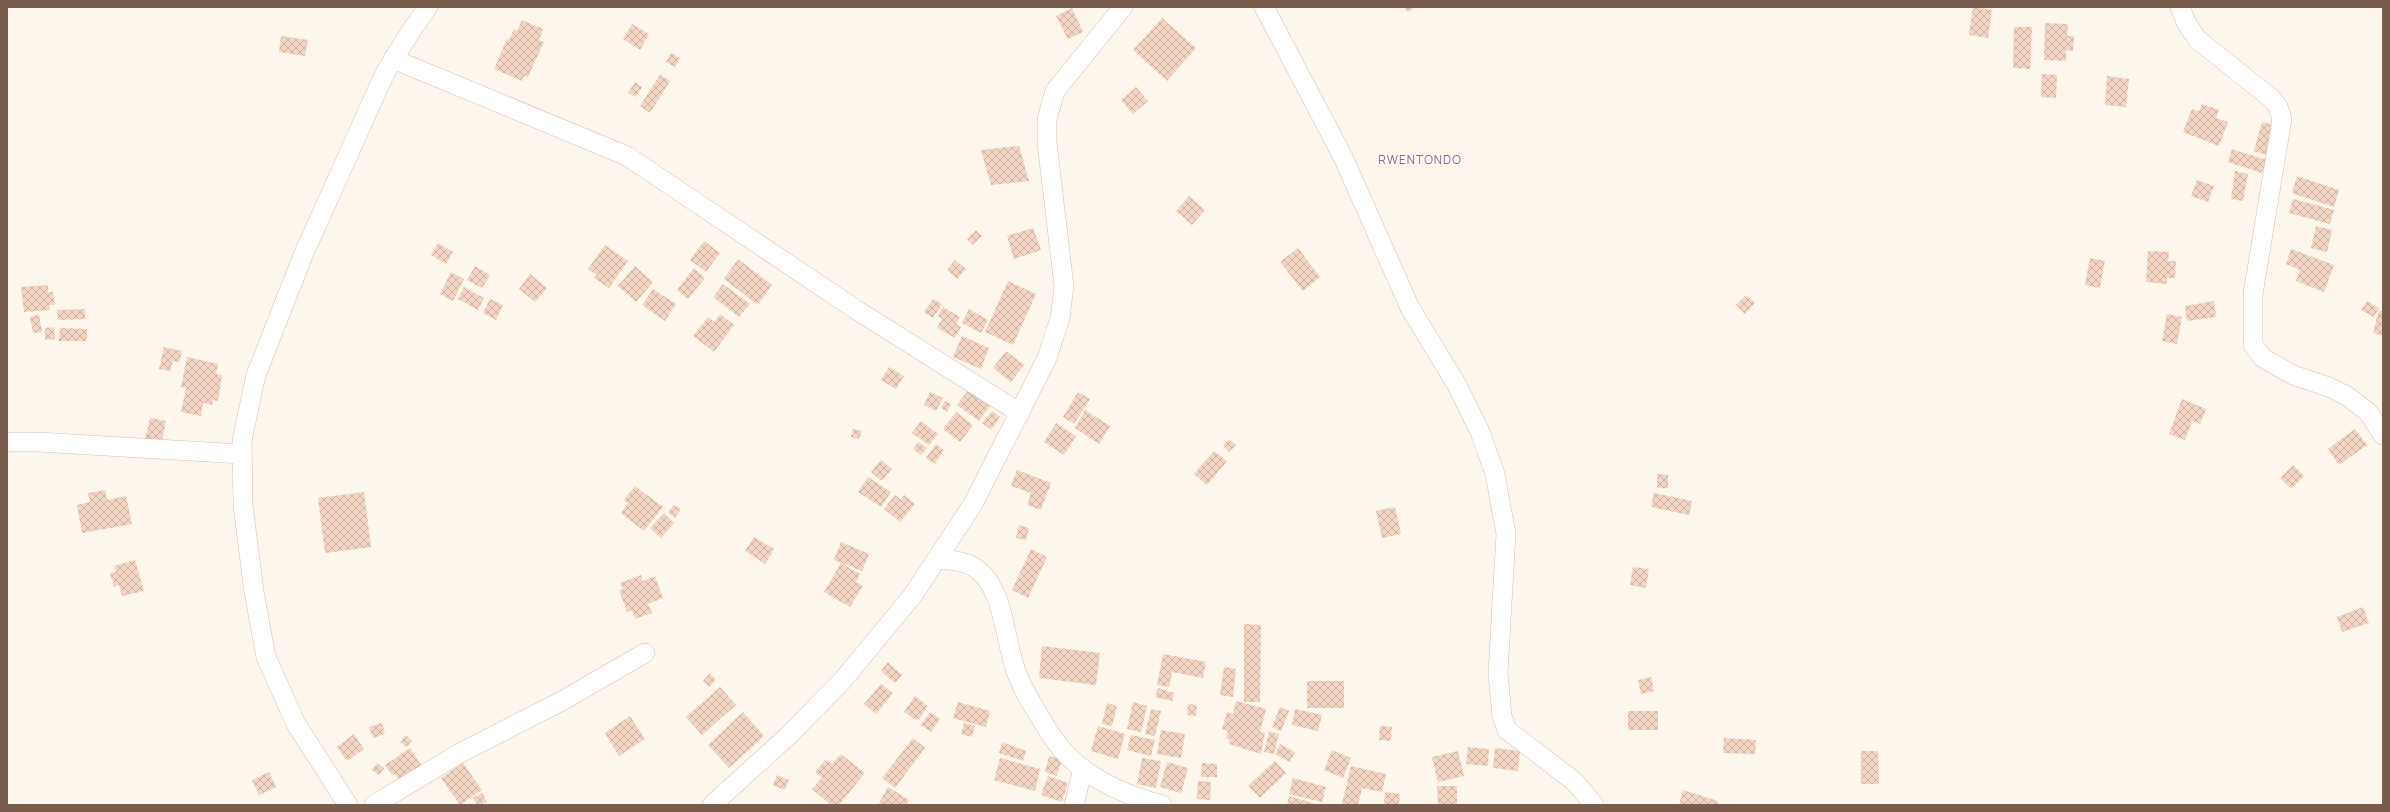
<svg xmlns="http://www.w3.org/2000/svg" width="2390" height="812" font-family="Manrope,sans-serif">
<style>
.building{fill:url(#building-cross-hatch)}
.lines{fill:none;stroke-linecap:round;stroke-linejoin:round}
.minor-casing{stroke:#d1beb0;stroke-width:20}
.minor{stroke:#fff;stroke-width:19}
.labels{text-anchor:middle;dominant-baseline:central;stroke-width:4;stroke-linejoin:round;paint-order:stroke}
.quarter-label{font-size:12px;letter-spacing:1px;fill:#846695;stroke:#fffaf3}
</style>
<defs>
<pattern id="building-cross-hatch" width="8" height="8" patternUnits="userSpaceOnUse"><rect width="8" height="8" fill="#f3d5c3"/><path d="M0 0l8 8M0 8l8-8" fill="none" stroke="#cab0a1"/></pattern>
</defs>
<rect width="100%" height="100%" fill="#fdf6ec"/>
<g class="building">
<path d="M1404,7h12l-9,5z"/>
<path d="M1973,7l19,3 -4,28 -19,-3z"/>
<path d="M1072,8l11,24 -15,7 -12,-23z"/>
<path d="M1162,18l34,30 -29,33 -34,-31z"/>
<path d="M522,20l21,9 -4,11 5,2 -16,35 -4,-1 -2,5 -28,-12 13,-30 2,1 5,-11 3,2z"/>
<path d="M2045,23l23,1 -1,12h7l-1,15 -7,-1v11l-22,-1z"/>
<path d="M632,24l17,10 -9,16 -17,-11z"/>
<path d="M2014,27h18l-2,42 -17,-1z"/>
<path d="M281,36l27,4 -3,16 -26,-4z"/>
<path d="M671,53l9,5 -5,9 -9,-5z"/>
<path d="M2042,74l15,1 -1,23 -15,-1z"/>
<path d="M660,75l10,6 -20,32 -10,-7z"/>
<path d="M2107,76l22,3 -3,28 -21,-2z"/>
<path d="M635,82l7,5 -6,10 -8,-4z"/>
<path d="M1136,87l12,14 -15,13 -12,-14z"/>
<path d="M2202,104l17,6 -3,8 12,4 -9,24 -36,-14 9,-23 7,2z"/>
<path d="M2262,122l15,4 -9,29 -14,-4z"/>
<path d="M1019,146l10,35 -38,4 -10,-35z"/>
<path d="M2232,149l34,11 -4,13 -34,-11z"/>
<path d="M2235,171l13,3 -5,27 -12,-2z"/>
<path d="M2297,176l42,14 -5,17 -42,-14z"/>
<path d="M2197,180l17,6 -6,16 -17,-6z"/>
<path d="M1189,196l16,14 -13,15 -16,-14z"/>
<path d="M2293,199l41,11 -4,14 -41,-11z"/>
<path d="M2316,226l16,4 -5,22 -16,-4z"/>
<path d="M1033,228l8,22 -27,9 -7,-23z"/>
<path d="M976,230l6,6 -9,9 -6,-6z"/>
<path d="M704,241l16,12 -14,19 -16,-12z"/>
<path d="M438,243l15,9 -7,12 -15,-9z"/>
<path d="M605,245l23,16 -19,27 -15,-10 3,-3 -9,-6z"/>
<path d="M1298,248l22,29 -17,14 -23,-29z"/>
<path d="M2291,249l43,16 -10,27 -28,-11 4,-11 -14,-6z"/>
<path d="M2148,251l21,1 -1,9h8l-1,17h-8v6l-21,-2z"/>
<path d="M2090,258l15,3 -5,27 -15,-3z"/>
<path d="M738,259l34,26 -14,20 -34,-26z"/>
<path d="M955,260l11,9 -9,10 -10,-9z"/>
<path d="M475,266l15,9 -8,13 -15,-8z"/>
<path d="M635,266l18,16 -17,20 -18,-16z"/>
<path d="M694,268l11,10 -17,21 -11,-9z"/>
<path d="M451,272l13,7 -11,22 -13,-7z"/>
<path d="M530,274l17,14 -12,14 -16,-13z"/>
<path d="M1008,281l28,13 -23,51 -28,-13z"/>
<path d="M723,284l27,20 -11,13 -26,-20z"/>
<path d="M48,285v7h5l2,13h-6l1,5 -26,2 -3,-25z"/>
<path d="M464,287l20,11 -6,12 -20,-11z"/>
<path d="M653,289l23,15 -11,17 -23,-16z"/>
<path d="M1746,295l9,8 -10,11 -9,-9z"/>
<path d="M490,299l13,6 -7,15 -13,-7z"/>
<path d="M933,299l9,5 -9,14 -9,-6z"/>
<path d="M2214,301l2,16 -29,4 -2,-15z"/>
<path d="M2367,301l12,7 -5,9 -13,-7z"/>
<path d="M943,307l17,10 -4,7 5,3 -6,11 -18,-10 5,-9 -4,-3z"/>
<path d="M85,309v10l-27,1 -1,-10z"/>
<path d="M969,309l19,11 -7,13 -19,-10z"/>
<path d="M2379,310l4,1v25l-10,-3z"/>
<path d="M720,314l14,11 -20,27 -21,-16 15,-19 6,5z"/>
<path d="M2167,314l15,3 -5,27 -15,-3z"/>
<path d="M39,315l3,17 -9,1 -3,-16z"/>
<path d="M54,327l1,12 -10,1v-12z"/>
<path d="M60,328l27,1v12h-28z"/>
<path d="M962,336l27,12 -8,21 -28,-12z"/>
<path d="M164,347l18,4 -3,11 -6,-1 -3,10 -11,-2z"/>
<path d="M1006,351l18,14 -13,17 -18,-14z"/>
<path d="M187,357l31,7 -2,10 6,1 -4,26 -5,-1 -1,5 -9,-2 -2,13 -20,-4 5,-24 -5,-1z"/>
<path d="M889,367l15,9 -8,13 -15,-9z"/>
<path d="M969,389l21,17 -11,15 -22,-16z"/>
<path d="M930,392l13,6 -7,13 -12,-6z"/>
<path d="M1078,392l12,7 -16,25 -11,-7z"/>
<path d="M2182,399l24,10 -6,15 -8,-3 -7,19 -16,-6z"/>
<path d="M945,401l6,3 -4,8 -6,-4z"/>
<path d="M1085,410l25,16 -11,18 -24,-16z"/>
<path d="M992,411l8,6 -9,13 -9,-7z"/>
<path d="M956,412l17,13 -13,17 -17,-13z"/>
<path d="M150,418l16,3 -5,23 -16,-4z"/>
<path d="M921,421l17,13 -9,11 -17,-12z"/>
<path d="M1056,423l20,13 -12,19 -20,-13z"/>
<path d="M853,429l9,2 -3,8 -8,-2z"/>
<path d="M2355,429l12,16 -28,20 -11,-16z"/>
<path d="M1229,439l7,6 -7,7 -6,-6z"/>
<path d="M918,442l9,6 -6,7 -8,-6z"/>
<path d="M936,444l8,6 -9,14 -9,-6z"/>
<path d="M1214,451l13,10 -20,24 -13,-11z"/>
<path d="M881,460l11,9 -10,12 -11,-9z"/>
<path d="M2293,465l11,11 -13,13 -11,-11z"/>
<path d="M1017,470l34,13 -10,27 -14,-5 4,-12 -20,-7z"/>
<path d="M1657,474l11,1v13h-11z"/>
<path d="M868,477l23,15 -10,15 -23,-15z"/>
<path d="M635,486l28,21 -19,24 -23,-18 7,-10 -4,-3z"/>
<path d="M105,490l2,10 19,-4 6,28 -50,9 -5,-28 13,-3 -2,-9z"/>
<path d="M364,492l7,55 -46,6 -7,-55z"/>
<path d="M1654,493l38,8 -3,14 -38,-8z"/>
<path d="M895,495l6,5 3,-5 11,9 -15,18 -16,-13z"/>
<path d="M674,505l7,4 -6,9 -7,-6z"/>
<path d="M1395,507l6,27 -19,4 -6,-27z"/>
<path d="M664,513l10,10 -13,15 -11,-10z"/>
<path d="M1019,525l10,3 -3,12 -10,-2z"/>
<path d="M754,537l20,12 -9,15 -20,-13z"/>
<path d="M841,542l28,12 -7,17 -28,-11z"/>
<path d="M1031,549l16,8 -19,41 -16,-8z"/>
<path d="M135,560l9,31 -22,5 -3,-11 -5,2 -4,-14 6,-1 -2,-6z"/>
<path d="M841,563l19,11 -4,8 7,4 -13,21 -26,-15z"/>
<path d="M1633,567l16,2 -3,19 -16,-3z"/>
<path d="M641,575l2,6 12,-5 8,22 -15,6 4,9 -17,6 -3,-9 -5,2 -8,-22 4,-1 -3,-6z"/>
<path d="M2363,607l6,16 -27,9 -5,-15z"/>
<path d="M1244,624l17,1 -1,77h-16z"/>
<path d="M1042,646l58,7 -4,32 -57,-7z"/>
<path d="M1163,654l43,8 -3,16 -31,-6 -3,15 -12,-2z"/>
<path d="M888,662l14,13 -7,8 -14,-12z"/>
<path d="M1224,667l12,2 -3,28 -13,-2z"/>
<path d="M710,673l6,7 -7,7 -6,-6z"/>
<path d="M1651,677l3,14 -13,3 -3,-14z"/>
<rect x="1307" y="681" width="37" height="27"/>
<path d="M881,684l12,9 -17,21 -12,-10z"/>
<path d="M720,687l16,18 -34,30 -16,-18z"/>
<path d="M1158,688l16,5 -2,8 -17,-4z"/>
<path d="M915,696l13,10 -10,15 -14,-9z"/>
<path d="M1236,701l30,8 -6,23 5,1 -4,21 -32,-10 1,-4 -4,-2 2,-7 -6,-2 5,-17 6,2z"/>
<path d="M958,702l32,9 -4,16 -33,-9z"/>
<path d="M1133,702l14,4 -6,26 -14,-3z"/>
<path d="M1107,703l10,3 -5,20 -10,-2z"/>
<path d="M1188,704l9,1 -1,11 -9,-1z"/>
<path d="M1280,707l9,4 -8,20 -9,-4z"/>
<path d="M1151,709l10,2 -6,25 -10,-2z"/>
<path d="M1295,709l27,6 -4,16 -26,-6z"/>
<rect x="1628" y="711" width="30" height="19"/>
<path d="M743,712l21,24 -35,32 -21,-23z"/>
<path d="M930,712l10,7 -9,13 -10,-7z"/>
<path d="M630,716l15,23 -26,17 -14,-23z"/>
<path d="M382,723l3,11 -12,4 -4,-11z"/>
<path d="M964,723l11,3 -3,11 -11,-3z"/>
<path d="M1098,726l27,8 -7,25 -27,-8z"/>
<path d="M1380,726l12,1 -1,14 -12,-1z"/>
<path d="M1161,730l24,4 -4,24 -24,-4z"/>
<path d="M1269,731l10,3 -5,20 -10,-2z"/>
<path d="M354,734l10,15 -17,12 -10,-14z"/>
<path d="M406,735l6,6 -6,6 -6,-5z"/>
<path d="M1131,735l24,5 -4,16 -24,-6z"/>
<path d="M913,738l12,10 -30,40 -13,-10z"/>
<path d="M1724,738l32,2 -1,14 -32,-1z"/>
<path d="M1002,742l24,9 -3,10 -24,-8z"/>
<path d="M1280,744l15,8 -5,10 -15,-8z"/>
<path d="M1468,747l21,2 -1,17 -22,-2z"/>
<path d="M410,748l13,20 -23,14 -5,-8 -3,1 -7,-10z"/>
<path d="M1495,748l25,3 -2,20 -25,-3z"/>
<path d="M1332,750l19,8 -8,20 -19,-8z"/>
<path d="M1458,751l6,25 -26,6 -6,-25z"/>
<path d="M1861,751h17l1,33h-18z"/>
<path d="M841,754l24,19 -26,32h-8l-19,-16 10,-11 -7,-6 11,-13 6,5z"/>
<path d="M1049,756l13,3 -5,17 -12,-4z"/>
<path d="M1000,758l40,11 -5,22 -41,-11z"/>
<path d="M1142,758l19,3 -5,27 -19,-4z"/>
<path d="M1275,761l11,12 -26,25 -12,-12z"/>
<path d="M1167,762l21,6 -7,25 -21,-6z"/>
<path d="M377,763l7,5 -5,7 -7,-5z"/>
<path d="M463,763l19,27 -22,15 -19,-27z"/>
<path d="M1202,763l15,1v13h-16z"/>
<path d="M1351,766l35,8 -4,18 -20,-4 -4,17 -16,-1z"/>
<path d="M269,772l7,15 -17,8 -7,-15z"/>
<path d="M777,775l12,5 -4,10 -12,-5z"/>
<path d="M1048,776l20,7 -6,19 -21,-7z"/>
<path d="M1293,778l33,9 -4,15 -33,-8z"/>
<path d="M1198,781l13,1 -1,18 -13,-1z"/>
<path d="M1437,786h20v18l-19,1z"/>
<path d="M888,787l21,13 -3,5h-28z"/>
<path d="M1683,790l35,11 -1,4h-38z"/>
<path d="M1385,792l15,2 -1,11h-15z"/>
<path d="M482,793l5,9 -10,3 -4,-7z"/>
<path d="M1289,796l30,9h-32z"/>
</g>
<g class="lines">
<defs>
<g id="minor">
<path d="M1264,7l79,150 67,151 47,77 23,47 15,42 11,60 -8,139 4,43 5,14 68,52 19,23"/>
<path d="M2180,7l6,15 11,17 75,60 6,8 4,12 -29,175v51l10,13 30,17 36,12 18,9 21,16 15,23"/>
<path d="M393,59l234,97 228,153 165,104"/>
<path d="M7,442h31l204,12"/>
<path d="M937,559c14,1 30,2 41,11 25,19 27,67 36,95 5,18 16,36 26,52 6,10 12,21 20,30 24,30 65,48 102,58"/>
<path d="M348,805l-52,-81 -30,-67 -12,-65 -11,-87 -1,-65 14,-65 48,-122 81,-180 26,-42 17,-24"/>
<path d="M374,805l86,-52 100,-51 85,-49"/>
<path d="M712,805l77,-70 53,-54 71,-86 60,-91 74,-146 13,-40 4,-32 -17,-143v-24l8,-28 68,-84"/>
<path d="M1074,805l9,-36"/>
</g>
</defs>
<use href="#minor" class="minor-casing"/>
<use href="#minor" class="minor"/>
</g>
<g class="labels">
<g class="quarter-label">
<text x="1420" y="159">RWENTONDO</text>
</g>
</g>
<rect width="2390" height="812" fill="none" stroke="#7a5c4d" stroke-width="16"/>
</svg>
